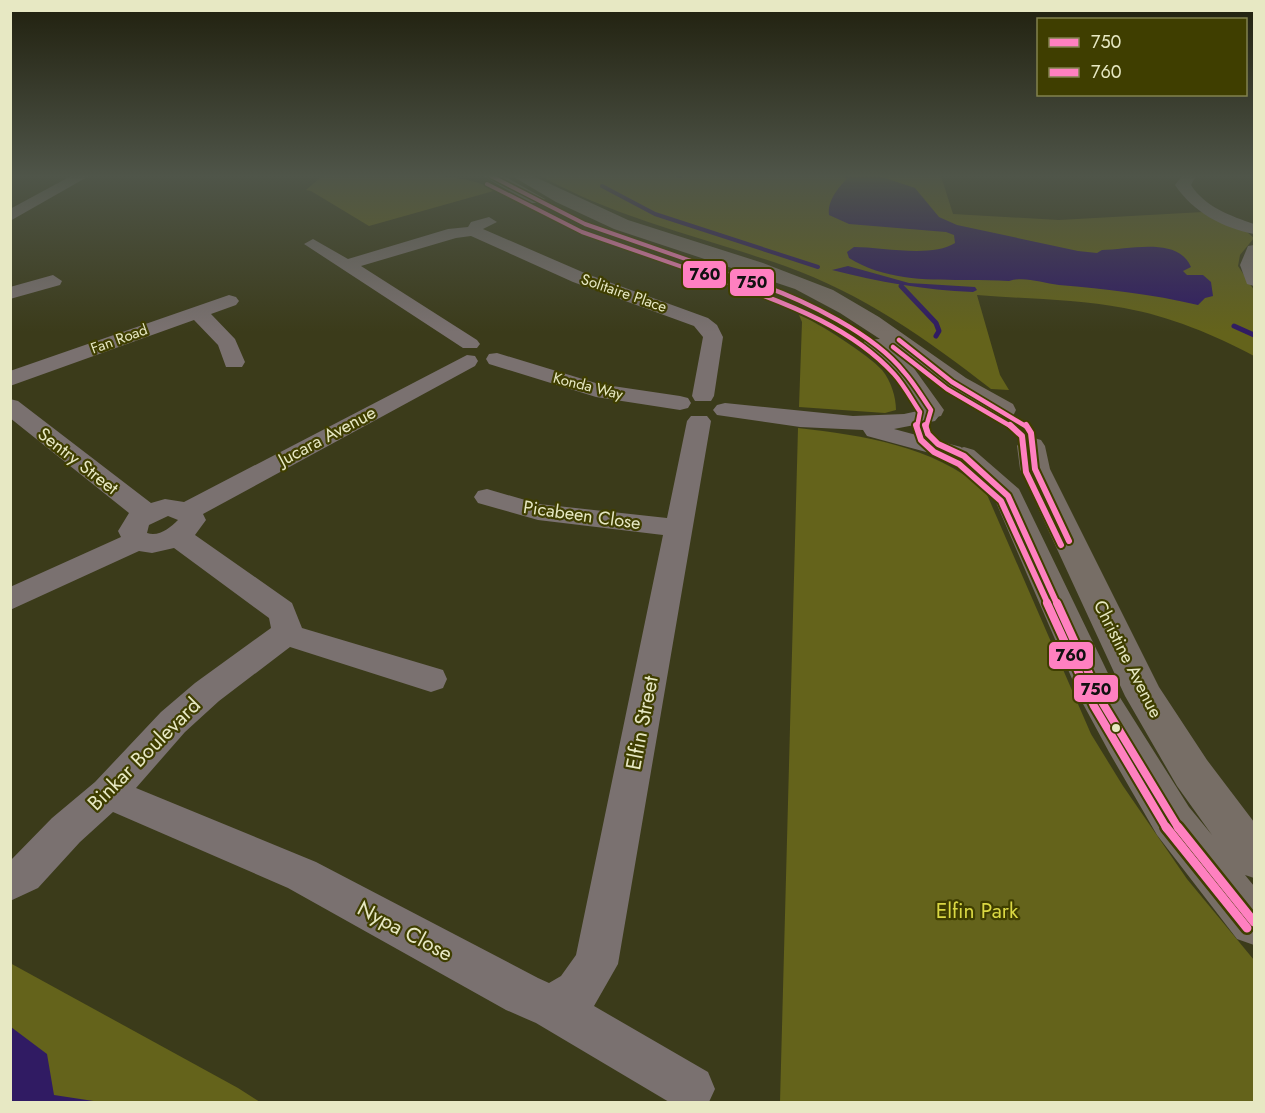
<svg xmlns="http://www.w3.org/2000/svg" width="1265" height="1113" font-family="Jost,sans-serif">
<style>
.green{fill:#64631b}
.water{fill:#301b63}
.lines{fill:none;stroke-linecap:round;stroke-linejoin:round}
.stream-far1{stroke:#301b63;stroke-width:4}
.stream{stroke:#301b63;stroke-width:5}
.minor{fill:#7a7170;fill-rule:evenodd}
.major{fill:#776e66;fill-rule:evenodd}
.bus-1-far4-casing{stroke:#3f3e00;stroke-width:7}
.bus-1-far3-casing{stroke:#3f3e00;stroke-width:8}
.bus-1-far2-casing{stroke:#3f3e00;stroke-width:10}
.bus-1-far1-casing{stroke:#3f3e00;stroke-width:12}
.bus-1-casing{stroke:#3f3e00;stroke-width:14}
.bus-2-far4-casing{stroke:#3f3e00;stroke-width:7}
.bus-2-far3-casing{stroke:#3f3e00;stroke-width:8}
.bus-2-far2-casing{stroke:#3f3e00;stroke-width:10}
.bus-2-far1-casing{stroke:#3f3e00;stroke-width:12}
.bus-2-casing{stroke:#3f3e00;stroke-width:14}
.bus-1-far4{stroke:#ff80c0;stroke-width:4}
.bus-1-far3{stroke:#ff80c0;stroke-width:4.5}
.bus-1-far2{stroke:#ff80c0;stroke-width:6}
.bus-1-far1{stroke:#ff80c0;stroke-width:8}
.bus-1{stroke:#ff80c0;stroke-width:9}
.bus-2-far4{stroke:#ff80c0;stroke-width:4}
.bus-2-far3{stroke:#ff80c0;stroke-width:4.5}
.bus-2-far2{stroke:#ff80c0;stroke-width:6}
.bus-2-far1{stroke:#ff80c0;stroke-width:8}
.bus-2{stroke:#ff80c0;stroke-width:9}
.bus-dot{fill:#e7e8c3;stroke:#3f3e00;stroke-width:2}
.labels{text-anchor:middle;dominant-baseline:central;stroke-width:4.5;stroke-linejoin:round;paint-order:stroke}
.far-street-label{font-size:15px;fill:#e7e8c3;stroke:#3f3e00}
.street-label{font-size:18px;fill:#e7e8c3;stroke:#3f3e00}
.near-street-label{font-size:21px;fill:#e7e8c3;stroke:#3f3e00}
.near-park-label{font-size:21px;fill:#dad843;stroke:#3f3e00}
.line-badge{stroke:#3f3e00;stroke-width:2}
.pale-badge-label{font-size:16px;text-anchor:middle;font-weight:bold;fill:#111}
</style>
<rect width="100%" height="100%" fill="#3b3b1a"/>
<g class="green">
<path d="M322,176c52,0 127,-9 175,14l-128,36 -58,-35 -5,-1z"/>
<path d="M541,176h400l12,38 106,6 144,-8 44,20 7,6 -14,17 -2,11 16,24v66c-39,-21 -85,-40 -130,-48 -48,-9 -98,-9 -147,-13l23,80 9,15 -18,-1c-64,-50 -128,-95 -206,-123 -83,-29 -167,-47 -244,-90z"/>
<path d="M799,315c17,6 71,41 83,55 9,11 14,27 14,40l-11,3 -86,-6 3,-85z"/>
<path d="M798,428c67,8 133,17 187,62l106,244 32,52 64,93 67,81v142h-474z"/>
<path d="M10,963l228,125 22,14h-249z"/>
</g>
<g class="water">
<path d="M879,176l36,12 24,29 18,8 121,26 19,2 5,-3c26,0 76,-14 89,17l-8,4 4,4h16l8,7 2,14 -8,2 -7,7c-46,-11 -92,-16 -139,-20 -17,-2 -34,-9 -50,-4 -52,-4 -112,7 -160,-23l-2,-6 7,-5c27,0 78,11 101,-4l-1,-8 -8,-3 -97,-8 -20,-9c-2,-14 10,-29 20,-38z"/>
<path d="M848,266l61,17 66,4 2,3 -4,2c-49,-2 -94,-10 -141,-22z"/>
<path d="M11,1027l36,27 7,41 46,7h-89z"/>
</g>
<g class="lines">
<g class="stream-far1">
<path d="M678,176h3"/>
<path d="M846,176l3,1"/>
<path d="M602,186l53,28 163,53"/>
</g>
<g class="stream">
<path d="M901,286l35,37 3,8 -3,5"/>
<path d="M1234,326l20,9"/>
</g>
<g class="minor">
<path d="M71,176h18l-79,45v-12z"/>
<path d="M1182,176h14l-5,9c14,22 40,31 63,39v10c-31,-6 -61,-22 -79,-49z"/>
<path d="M489,217l8,5 -14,7 104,45 121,44 9,7 6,12 -9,59 -3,5h-16l-3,-5 11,-59 -9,-11 -121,-44 -102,-46 -15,2 -95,28 116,74 3,4 -3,4h-14l-159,-104 9,-5 35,20 100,-30 20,-2 3,-5z"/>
<path d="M1254,245v41l-7,-2 -7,-19 8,-19z"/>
<path d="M53,275l9,6 -2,4 -50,14v-12z"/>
<path d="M229,295l7,2 3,4 -3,4 -25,9 24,25 10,23 -3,5h-16l-8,-22 -24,-25 -184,66v-15z"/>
<path d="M497,353l102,31 81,12 8,2 3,5 -3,5 -8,2 -84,-13 -107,-33 -3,-5 3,-5z"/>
<path d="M467,355l8,1 3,5 -3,5 -272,148 3,6 -11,15 97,68 10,25 141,42 4,9 -4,9 -12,4 -141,-45 -71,54 -34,31 -49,56 180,74 222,116 11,5 12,-7 15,-21 87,-420 -125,-15 -60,-17 -4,-6 4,-6 9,-2 52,15 128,14 20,-97 4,-5h16l4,5 -93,543 -24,42 114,66 7,17 -6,13h-40l-133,-79 -30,-13 -218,-122 -175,-76 -33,30 -42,46 -28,13v-40l42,-43 43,-36 66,-70 34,-29 76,-55 -2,-10 -95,-70 -22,5 -13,-2 -129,59v-23l111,-50 -3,-6 11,-18 -119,-95v-19l8,2 133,102 14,-4 19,3zM168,516l10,4c-8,8 -19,17 -31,13l2,-8z"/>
<path d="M725,403l128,13 51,-2 23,-5 8,2 4,5 -4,5 -41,8 67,18 3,5 -3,5 -9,2 -85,-23 -4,-6 -63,-3 -83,-12 -4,-5 4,-5z"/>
</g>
<g class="major">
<path d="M483,176h21l41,23 -3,4h-12z"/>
<path d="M512,176h21l95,44 135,43 70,27 46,27 87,61 47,26 3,6 -3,6c-29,7 -82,-39 -105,-56l36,50 -3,6 -10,2 -10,-2 -31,-46 -28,-25 3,-5 15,-1 -40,-26 -45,-24 -181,-60 -58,-27z"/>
<path d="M1031,437l10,3 4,6 5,23 109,218 48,73 47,62v56l-9,-3 9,11v59l-17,-6 -80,-104 -48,-83 -27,-50 -87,-202 -45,-44 4,-6 10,-3 10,3 45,39 100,207 70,111 23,28 -35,-49 -52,-90 -105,-227 -3,-23 4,-6z"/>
</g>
<defs>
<path id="bus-1-far4" d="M491,176l94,48 181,63"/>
<g id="bus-1-far3">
<path d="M761,285c45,16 113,49 143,87 10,11 18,25 27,38l-5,17"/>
<path d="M899,340l53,42 75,45"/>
</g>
<g id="bus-1-far2">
<path d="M925,425l3,9 10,10 26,12 44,40 49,108"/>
<path d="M1026,425l5,8 4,36 34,72"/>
</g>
<path id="bus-1-far1" d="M1057,603l45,99 77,127"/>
<path id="bus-1" d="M1178,827l76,95"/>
<path id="bus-2-far4" d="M487,184l95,48 158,55"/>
<g id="bus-2-far3">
<path d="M735,285c56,20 118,44 159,89 10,11 18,26 26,38l-3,15"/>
<path d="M893,347l54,42 65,38"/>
</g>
<g id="bus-2-far2">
<path d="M916,425l5,15 13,12 25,12 42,37 47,103"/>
<path d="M1010,425l12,11 4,36 35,73"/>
</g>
<path id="bus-2-far1" d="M1047,603l47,103 73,123"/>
<path id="bus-2" d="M1166,827l81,101"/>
</defs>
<use href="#bus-1-far4" class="bus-1-far4-casing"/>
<use href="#bus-1-far3" class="bus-1-far3-casing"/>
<use href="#bus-1-far2" class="bus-1-far2-casing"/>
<use href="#bus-1-far1" class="bus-1-far1-casing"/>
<use href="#bus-1" class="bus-1-casing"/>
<use href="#bus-2-far4" class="bus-2-far4-casing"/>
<use href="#bus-2-far3" class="bus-2-far3-casing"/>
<use href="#bus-2-far2" class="bus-2-far2-casing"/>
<use href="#bus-2-far1" class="bus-2-far1-casing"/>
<use href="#bus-2" class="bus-2-casing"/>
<use href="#bus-1-far4" class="bus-1-far4"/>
<use href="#bus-1-far3" class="bus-1-far3"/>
<use href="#bus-1-far2" class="bus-1-far2"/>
<use href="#bus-1-far1" class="bus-1-far1"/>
<use href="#bus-1" class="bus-1"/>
<use href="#bus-2-far4" class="bus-2-far4"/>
<use href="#bus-2-far3" class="bus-2-far3"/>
<use href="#bus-2-far2" class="bus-2-far2"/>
<use href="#bus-2-far1" class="bus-2-far1"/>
<use href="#bus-2" class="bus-2"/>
</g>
<linearGradient id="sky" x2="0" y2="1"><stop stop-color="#20200e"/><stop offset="0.53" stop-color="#4f5549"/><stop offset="1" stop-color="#4f5549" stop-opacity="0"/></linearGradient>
<rect width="1265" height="332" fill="url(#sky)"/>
<circle class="bus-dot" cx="1116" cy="728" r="5"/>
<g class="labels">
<g class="far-street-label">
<text transform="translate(624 293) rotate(19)">Solitaire Place</text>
<text transform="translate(119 339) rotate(-20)">Fan Road</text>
<text transform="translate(588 386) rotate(14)">Konda Way</text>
</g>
<g class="street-label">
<text transform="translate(327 436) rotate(-28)">Jucara Avenue</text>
<text transform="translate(78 461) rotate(38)">Sentry Street</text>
<text transform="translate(582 515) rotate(8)">Picabeen Close</text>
<text transform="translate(1128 659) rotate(63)">Christine Avenue</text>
</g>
<g class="near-street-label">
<text transform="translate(642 723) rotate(-79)">Elfin Street</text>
<text transform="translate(144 754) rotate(-45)">Binkar Boulevard</text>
<text transform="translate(405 931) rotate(28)">Nypa Close</text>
</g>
<g class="near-park-label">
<text x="977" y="911">Elfin Park</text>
</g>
</g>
<g class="line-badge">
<rect x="682" y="260" width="45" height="29" rx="6" fill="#ff80c0"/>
<rect x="729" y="268" width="46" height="29" rx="6" fill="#ff80c0"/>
<rect x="1048" y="641" width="46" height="29" rx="6" fill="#ff80c0"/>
<rect x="1073" y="674" width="46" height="29" rx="6" fill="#ff80c0"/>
</g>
<g class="pale-badge-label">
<text x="705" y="280">760</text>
<text x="752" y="288">750</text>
<text x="1071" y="661">760</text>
<text x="1096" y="695">750</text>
</g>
<rect width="1265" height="1113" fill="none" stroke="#e7e8c3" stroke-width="24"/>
<rect x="1037" y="18" width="210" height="78" fill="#3f3e00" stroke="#82824e" stroke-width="1.5"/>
<rect x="1049" y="38" width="30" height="9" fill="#ff80c0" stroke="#82824e" stroke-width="1.5"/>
<text x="1091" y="48" font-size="18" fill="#e7e8c3">750</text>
<rect x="1049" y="68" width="30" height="9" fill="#ff80c0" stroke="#82824e" stroke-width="1.5"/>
<text x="1091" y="78" font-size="18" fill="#e7e8c3">760</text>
</svg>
